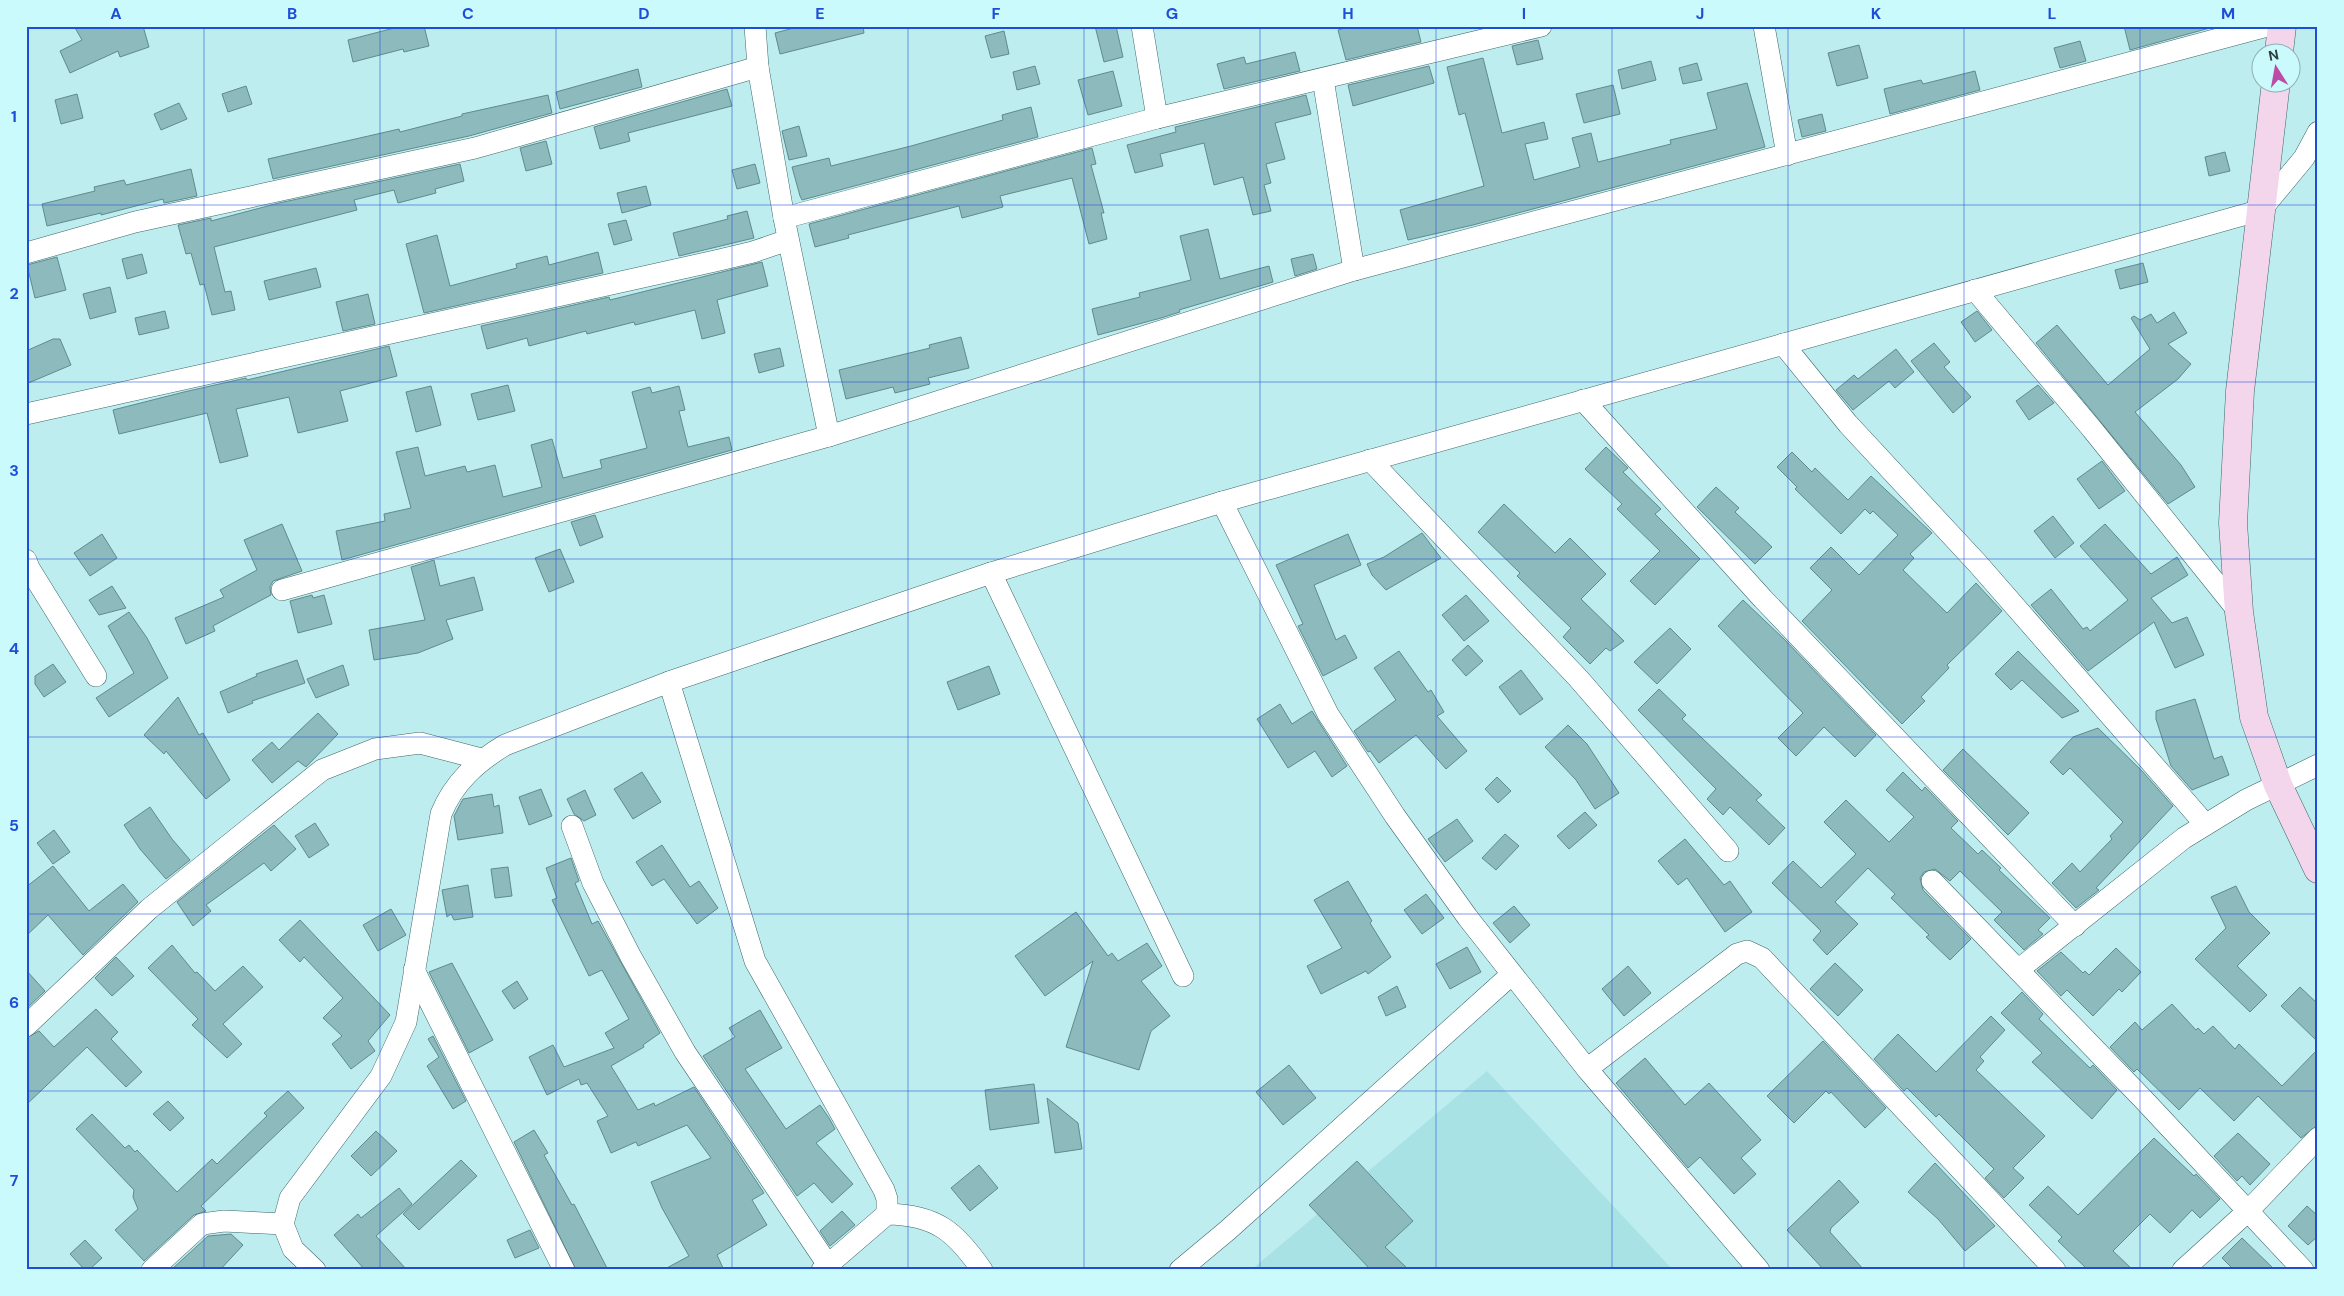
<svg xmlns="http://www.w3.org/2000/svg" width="2344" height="1296" font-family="'DM Sans',sans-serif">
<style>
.built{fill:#a8e2e4}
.building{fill:#8dbabc;stroke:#5f8b8d}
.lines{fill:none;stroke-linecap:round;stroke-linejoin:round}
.street-casing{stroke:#3c686a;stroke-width:22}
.secondary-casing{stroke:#3c686a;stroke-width:29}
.street{stroke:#fff;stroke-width:21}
.secondary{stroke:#f3d6ec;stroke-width:28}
.grid{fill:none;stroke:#1d4ed8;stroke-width:1;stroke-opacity:0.55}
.neatline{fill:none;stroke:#1d4ed8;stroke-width:2}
.grid-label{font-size:16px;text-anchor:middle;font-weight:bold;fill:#1d4ed8}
</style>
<rect width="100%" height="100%" fill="#beedef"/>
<path class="built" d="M1487,1071l186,199h-422z"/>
<g class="building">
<path d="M74,26h69l6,21 -29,10 -2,-6 -48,22 -10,-22 22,-11z"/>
<path d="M402,26h22l5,20 -25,6 -1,-3 -50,13 -5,-22z"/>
<path d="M801,26h62l1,7 -84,21 -5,-21z"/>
<path d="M1095,26h21l7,31 -19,5z"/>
<path d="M1352,26h65l4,16 -75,18 -8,-30z"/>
<path d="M2124,26h93l-87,24z"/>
<path d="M1004,31l5,23 -18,4 -6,-22z"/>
<path d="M1538,40l5,19 -26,6 -5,-19z"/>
<path d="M2080,41l6,20 -26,7 -6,-20z"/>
<path d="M1859,45l9,33 -31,8 -9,-33z"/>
<path d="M1295,52l5,19 -76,18 -7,-25 27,-7 2,7z"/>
<path d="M1483,58l19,75 42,-11 4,17 -23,5 9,36 46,-13 -8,-29 19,-5 7,29 73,-18 -1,-4 47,-11 -10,-36 40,-10 18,64 -292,78 -65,15 -8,-30 84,-24 -19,-73 -6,2 -12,-48z"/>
<path d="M1651,61l5,19 -34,9 -4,-19z"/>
<path d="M1697,63l5,17 -19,4 -4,-16z"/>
<path d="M1035,66l5,18 -23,6 -4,-18z"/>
<path d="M1429,66l5,17 -81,23 -5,-21z"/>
<path d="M638,69l4,18 -82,22 -4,-17z"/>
<path d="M1113,71l9,35 -34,9 -10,-35z"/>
<path d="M1975,71l5,19 -90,24 -6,-25 37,-9 2,4z"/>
<path d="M1613,85l7,29 -36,9 -8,-29z"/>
<path d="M246,86l6,18 -24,8 -6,-18z"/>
<path d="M727,89l5,17 -104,27 2,8 -30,8 -6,-22z"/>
<path d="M77,94l6,24 -22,6 -6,-24z"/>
<path d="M548,95l4,18 -83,23 -196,43 -5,-20 131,-30 1,3 62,-16v-2z"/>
<path d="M1306,95l5,19 -36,9 10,36 -19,5 5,19 -7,2 7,26 -18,4 -10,-38 -29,8 -10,-42 -44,11 3,12 -28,7 -8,-28 49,-13 -1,-5z"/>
<path d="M179,103l8,16 -26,11 -7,-16z"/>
<path d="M1031,107l7,30 -236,63 -2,-4 -8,-29 37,-9 2,8 80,-20 92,-26 -1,-5z"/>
<path d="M1822,114l4,17 -24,6 -4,-17z"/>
<path d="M799,126l8,30 -18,4 -7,-29z"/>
<path d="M546,141l6,23 -26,7 -6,-23z"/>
<path d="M1092,148l4,16 -5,1 13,48h-3l6,26 -18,5 -17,-66 -72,18 3,11 -41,11 -3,-12 -111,29 1,3 -34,9 -6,-23z"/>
<path d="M2225,152l5,19 -21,5 -4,-19z"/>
<path d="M460,164l4,17 -29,8 1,4 -38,10 -4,-13 -40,10 3,10 -143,37 11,45 6,-1 4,19 -23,5 -8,-31 -4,1 -9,-32 -5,1 -8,-29 33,-7v3l68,-18z"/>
<path d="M755,164l5,19 -23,6 -5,-19z"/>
<path d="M191,169l6,27 -33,7 -1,-4 -62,16v-2l-54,13 -5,-22 53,-13 -1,-4 30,-7 2,5z"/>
<path d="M646,186l5,19 -29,8 -5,-20z"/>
<path d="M747,211l7,27 -75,18 -6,-23 55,-14 -1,-3z"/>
<path d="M626,220l6,20 -18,5 -6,-21z"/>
<path d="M1208,229l12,50 49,-13 4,16 -94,28 1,2 -19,6 -63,17 -6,-26 48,-12 -1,-4 52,-13 -11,-44z"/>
<path d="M437,235l13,51 67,-18 -1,-4 31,-8 2,9 49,-13 5,21 -179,40 -18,-69z"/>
<path d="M142,254l5,19 -20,6 -5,-20z"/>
<path d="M1313,254l4,15 -22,7 -4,-17z"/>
<path d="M57,257l9,33 -31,8 -8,-33z"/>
<path d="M762,262l6,24 -51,14 8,33 -23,6 -7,-29 -60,15 -1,-3 -47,12 -1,-3 -57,15 -2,-8 -40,11 -6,-23 128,-29 1,3z"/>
<path d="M2143,263l5,19 -28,7 -5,-19z"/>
<path d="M316,268l5,19 -52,13 -5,-19z"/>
<path d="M110,287l6,25 -26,7 -7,-25z"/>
<path d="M368,294l7,30 -32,7 -7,-29z"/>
<path d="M165,311l4,17 -30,7 -4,-17z"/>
<path d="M1977,311l15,19 -17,12 -14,-20z"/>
<path d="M2174,312l13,21 -19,11 23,20 -13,15 -43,33 46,53 14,22 -27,17 -132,-161 21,-18 51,60 42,-36 -19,-31 3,-2 6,4 11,-6 6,9z"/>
<path d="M961,337l8,31 -41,10 2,6 -35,9 -2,-6 -47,12 -7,-29 91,-22 -1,-3z"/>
<path d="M53,339h7l11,26 -45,19v-33z"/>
<path d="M1934,343l16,19 -6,5 27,30 -18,16 -42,-52z"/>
<path d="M389,346l8,30 -57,15 8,30 -50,12 -9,-36 -53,12 12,47 -28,7 -13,-50 -88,21 -6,-24 71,-18 62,-14 1,2z"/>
<path d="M780,348l4,18 -25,7 -5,-19z"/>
<path d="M1896,349l18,23 -19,16 -6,-7 -36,29 -17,-20 18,-15 4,4z"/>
<path d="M508,385l7,26 -37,9 -7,-26z"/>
<path d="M2038,385l16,18 -25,17 -13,-19z"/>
<path d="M431,386l10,39 -25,7 -10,-40z"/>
<path d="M679,386l6,24 -6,1 9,36 41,-10 3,13 -390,110 -6,-29 49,-10 -1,-7 27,-6 -15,-56 22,-5 7,29 40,-10 2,6 28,-7 8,32 39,-10 -11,-42 21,-6 11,39 39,-10 -2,-8 47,-12 -15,-56 18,-5 2,6z"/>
<path d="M1606,447l22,21 -5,4 38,37 -6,5 45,45 -45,46 -25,-24 30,-30 -43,-42 5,-5 -37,-35z"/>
<path d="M1792,452l20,20 3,-4 33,32 23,-24 61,57 -22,21 4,4 -11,12 44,43 29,-30 26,28 -55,54 2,3 -28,29 4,4 -23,23 -100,-103 30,-31 -22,-22 21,-21 28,28 39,-40 -25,-24 -3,3 -5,-5 -24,25 -46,-45 2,-2 -20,-20z"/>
<path d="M2102,461l23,30 -26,18 -22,-30z"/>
<path d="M1716,487l23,21 -4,4 37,35 -17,17 -58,-57z"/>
<path d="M1504,504l51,49 15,-15 36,36 -25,25 43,42 -14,10 -4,-3 -16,16 -27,-27 8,-9 -54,-52 3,-3 -42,-41z"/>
<path d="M595,515l8,22 -23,9 -9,-24z"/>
<path d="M2053,516l21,27 -19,15 -21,-27z"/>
<path d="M282,524l20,47 -29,10 -3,6 1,8 -58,31 2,5 -29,13 -11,-26 49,-21 -4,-7 37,-20 -13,-30z"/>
<path d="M2105,524l46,50 26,-17 11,18 -37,23 21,25 15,-6 17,38 -29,13 -21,-46 -66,49 -57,-66 20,-16 32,40 4,-2 3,4 38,-31 -48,-54z"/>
<path d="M1422,533l19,25 -55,32 -14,-15 -5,-11 17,-7z"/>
<path d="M102,534l15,24 -27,18 -16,-23z"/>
<path d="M1348,534l13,31 -47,20 22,55 9,-5 12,23 -34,18 -25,-50 5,-2 -27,-59z"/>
<path d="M560,549l14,33 -25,10 -14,-34z"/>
<path d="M434,560l6,26 34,-9 9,33 -37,10 7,19 -35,14 -44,7 -5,-30 56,-10 -14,-53z"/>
<path d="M112,586l14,22 -27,7 -10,-15z"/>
<path d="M312,595l1,3 11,-3 8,29 -34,9 -8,-32z"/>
<path d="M1466,595l23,26 -25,20 -22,-26z"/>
<path d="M1743,600l41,39 92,96 -21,22 -31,-30 -28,29 -18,-18 25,-25 -85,-87z"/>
<path d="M129,612l18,26 21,40 -59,39 -13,-19 38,-25 -26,-47z"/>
<path d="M1670,628l21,21 -34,35 -23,-22z"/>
<path d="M1468,645l15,16 -17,15 -14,-16z"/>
<path d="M1399,651l29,41 3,-2 13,22 -7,4 30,35 -21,18 -30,-34 -37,28 -9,-12 -2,1 -14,-21 42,-31 -22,-32z"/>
<path d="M2018,651l61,60 -17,7 -40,-38 -11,10 -16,-16z"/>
<path d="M297,660l8,23 -53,18 1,2 -25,10 -8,-21 37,-16 -1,-2z"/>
<path d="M53,664l13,18 -22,15 -9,-13v-8z"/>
<path d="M343,665l6,20 -33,13 -9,-19z"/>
<path d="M989,666l11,28 -42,16 -11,-28z"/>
<path d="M1521,670l22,29 -23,16 -21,-28z"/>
<path d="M1659,689l27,26 -4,4 80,76 -6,5 29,28 -16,17 -39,-38 -7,8 -16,-16 9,-10 -78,-79z"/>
<path d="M178,697l21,38 4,-2 27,47 -24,19 -40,-48 -2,3 -20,-19z"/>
<path d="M2195,699l19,60 8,-3 7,19 -37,15 -21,-24 -15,-47v-8z"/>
<path d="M1280,704l12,20 20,-13 35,55 -15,11 -17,-26 -27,17 -31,-49z"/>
<path d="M318,713l20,21 -32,33 -8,-6 -26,22 -20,-23 20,-18 7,8z"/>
<path d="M1568,725l19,19 32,49 -24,16 -19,-29 -31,-33z"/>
<path d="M2098,728l44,43 31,35 -77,82 3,2 -23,18 -24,-25 20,-20 8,9 32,-33 -2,-3 13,-14 -53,-54 -7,7 -13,-13 23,-25z"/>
<path d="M1963,749l66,64 -21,22 -65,-65z"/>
<path d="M642,772l19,30 -28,17 -19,-30z"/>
<path d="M1903,772l19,19 3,-4 33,34 -7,7 27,26 4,-4 19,18 -2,2 51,48 -12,12 5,4 -19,16 -30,-30 8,-8 -42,-41 -10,10 -15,-12 -11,3 -4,6 3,12 48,49 -21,21 -24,-23 3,-2 -38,-37 4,-4 -27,-26 -33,34 23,22 -31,31 -14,-15 8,-9 -49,-48 21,-22 28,27 35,-34 -32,-32 22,-22 43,42 25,-25 -28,-27z"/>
<path d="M1497,777l14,14 -13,12 -13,-14z"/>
<path d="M541,789l11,27 -23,9 -10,-28z"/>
<path d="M585,790l11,25 -12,6 -10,-7 -7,-15z"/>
<path d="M492,794l2,13 5,-2 4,28 -45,7 -4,-24 9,-17z"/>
<path d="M150,807l22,32 18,21 -24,19 -26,-30 -16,-24z"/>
<path d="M1585,812l12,13 -28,24 -12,-13z"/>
<path d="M1457,819l16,22 -28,21 -17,-23z"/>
<path d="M315,823l14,22 -20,13 -14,-22z"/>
<path d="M274,825l22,24 -25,22 -7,-8 -58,42 5,6 -18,15 -16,-24z"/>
<path d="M54,830l16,22 -17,12 -16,-21z"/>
<path d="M1505,834l14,12 -23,24 -14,-12z"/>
<path d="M1685,839l39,46 6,-4 22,31 -27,20 -38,-54 -9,7 -20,-24z"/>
<path d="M662,845l28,42 9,-6 19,27 -21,16 -33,-45 -12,7 -16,-24z"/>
<path d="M571,858l8,23 -4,2 17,41 6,-3 62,112 -17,12 1,2 -33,19 27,44 16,-7 1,3 39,-19 70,106 -12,7 15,25 -50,30 7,15h-61l26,-14 -27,-48 -11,-26 60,-24 -24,-33 -49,21 -2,-4 -25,11 -14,-32 11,-5 -21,-33 -6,2 -2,-6 -32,16 -18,-38 24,-12 11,22 50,-19 -9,-15 24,-14 -27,-49 -13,6 -37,-76 5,-2 -11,-30z"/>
<path d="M53,866l36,45 34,-27 15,18 -55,53 -35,-40 -22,21v-49z"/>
<path d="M508,867l4,29 -17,2 -4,-29z"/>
<path d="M1348,881l24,40 -2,2 21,34 -23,17 -2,-3 -45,23 -14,-28 35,-18 -28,-48z"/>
<path d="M468,885l5,32 -19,3 -3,-6 -4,3 -5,-27z"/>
<path d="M2236,886l13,26 21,21 -33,33 30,29 -17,17 -55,-53 31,-31 -15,-31z"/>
<path d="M1426,894l18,24 -22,16 -18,-24z"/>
<path d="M1514,906l16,19 -20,18 -17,-20z"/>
<path d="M391,909l15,26 -28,16 -15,-26z"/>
<path d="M1076,912l32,44 4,-3 6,8 29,-18 15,23 -21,15 29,35 -19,15 -12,39 -73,-23 27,-86 -48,35 -30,-40z"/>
<path d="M300,920l90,95 -22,26 7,10 -24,18 -19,-25 10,-8 -19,-18 20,-20 -39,-41 -4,5 -21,-22z"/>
<path d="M172,945l23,28 2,-1 18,19 28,-25 20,21 -40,37 19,20 -15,14 -35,-33 6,-6 -50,-51z"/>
<path d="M1467,947l14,25 -31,17 -14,-25z"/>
<path d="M2116,948l25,24 -19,20 -3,-3 -26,27 -26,-26 -6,6 -24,-25 24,-19 22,21 2,-2 4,4z"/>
<path d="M116,957l18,19 -22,20 -17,-18z"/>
<path d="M452,963l41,77 -24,13 -40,-81z"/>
<path d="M1835,963l28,27 -25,26 -28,-27z"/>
<path d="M1628,966l23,27 -27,23 -22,-27z"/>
<path d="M26,970l19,21 -19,18z"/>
<path d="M517,981l11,18 -14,10 -12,-18z"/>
<path d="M1397,986l9,21 -20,9 -8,-19z"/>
<path d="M2300,987l18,17v38l-37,-36z"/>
<path d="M2022,992l21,22 -4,5 51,49 3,-3 24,25 -25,29 -60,-57 10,-9 -41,-40z"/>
<path d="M2172,1004l24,26 2,-2 6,6 9,-8 22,23 4,-5 43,42 36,-37v76l-17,13 -43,-42 -24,25 -34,-33 -21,22 -42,-41 -3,3 -24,-25 25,-25 7,8z"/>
<path d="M96,1009l22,23 -7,7 31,33 -16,15 -39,-40 -61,58v-67l13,-7 15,16z"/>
<path d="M760,1010l22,38 -37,21 41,60 34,-24 9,13 6,11 -19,14 37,41 -21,19 -18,-20 -17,13 -94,-140 32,-19 -6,-9z"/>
<path d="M1991,1016l14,14 -25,27 4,4 -8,9 69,66 -32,32 11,10 -20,20 -19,-20 9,-9 -55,-55 -3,3 -29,-29 -3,3 -30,-32 24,-25 38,38z"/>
<path d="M433,1036l33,65 -13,8 -26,-43 12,-9 -11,-18z"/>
<path d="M1823,1041l63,67 -21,20 -34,-36 -2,2 -3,-3 -32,32 -27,-27z"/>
<path d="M1645,1058l40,47 24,-22 52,57 -20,18 15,16 -22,20 -34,-37 -12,11 -72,-85z"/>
<path d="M1289,1065l27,33 -33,27 -27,-33z"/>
<path d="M1034,1084l5,39 -49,7 -5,-40z"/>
<path d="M288,1091l16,17 -103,98 5,5 -12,4 -50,46 -29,-31 23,-21 -5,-12 1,-7 -58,-61 16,-15 33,34 4,-3 6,7 2,-2 40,42 35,-33 5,5 50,-48 -3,-3z"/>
<path d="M1047,1098l31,25 4,26 -27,4z"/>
<path d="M168,1101l16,17 -14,13 -17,-17z"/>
<path d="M534,1130l14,23 -4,2 28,50 2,-1 34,66h-32l-62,-128z"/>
<path d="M376,1131l21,20 -26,25 -20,-20z"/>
<path d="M2238,1133l32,31 -20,21 -8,-9 -5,5 -23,-25z"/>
<path d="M2154,1138l40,38 2,-2 24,25 -20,19 -8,-8 -22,23 -20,-19 -37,37 20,19h-45l-30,-29 4,-4 -33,-32 19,-19 30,29z"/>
<path d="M461,1160l16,16 -58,54 -16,-16z"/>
<path d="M1357,1161l56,60 -28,26 24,23h-38l-62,-65z"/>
<path d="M1935,1163l60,63 -30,25 -27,-32 -30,-27z"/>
<path d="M979,1165l19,23 -28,23 -19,-23z"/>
<path d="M1839,1180l20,22 -28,26 -1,4 34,38h-40l-37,-40z"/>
<path d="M399,1188l13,16 -36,32 31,34h-42l-31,-35 24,-21 3,4z"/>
<path d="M2307,1206l11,10v20l-10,9 -20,-19z"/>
<path d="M842,1211l13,14 -25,21 -10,-15z"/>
<path d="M530,1230l9,18 -24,10 -8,-18z"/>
<path d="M231,1234l12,11 -23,25h-49l37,-34z"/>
<path d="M2242,1238l33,32h-41l-12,-12z"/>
<path d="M85,1240l17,18 -13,12h-4l-15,-16z"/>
</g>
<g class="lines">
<defs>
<g id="street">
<path d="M755,26l3,41 26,151 45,218"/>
<path d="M1142,26l15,92"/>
<path d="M1764,26l23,129"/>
<path d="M1323,79l31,191"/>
<path d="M784,218l373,-100 384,-92"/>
<path d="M26,253l109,-31 340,-74 283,-81"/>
<path d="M1975,290l117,139 147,183"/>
<path d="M1783,344l65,80 130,140 227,260"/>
<path d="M1583,400l180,199 312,327"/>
<path d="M26,414l689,-153 38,-9 35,-12"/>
<path d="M1370,460l208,218 150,173"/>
<path d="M1222,502l106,212 67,102 73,102 119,151 172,201"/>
<path d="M26,560l3,8 67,108"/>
<path d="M991,573l192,403"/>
<path d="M282,590l547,-154 525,-166 913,-244"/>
<path d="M669,682l86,279 129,229 3,9v15"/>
<path d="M572,826l21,57 38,74 54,95 143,213"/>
<path d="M1932,881l211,218 160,171"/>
<path d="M414,970l150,300"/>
<path d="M2018,970l166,-132 62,-38 72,-35"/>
<path d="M26,1026l123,-117 173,-139 53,-21 45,-6 61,16"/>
<path d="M1587,1069l150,-115 10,-3 15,7 293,312"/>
<path d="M152,1270l50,-46 22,-3 59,3"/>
<path d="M315,1270l-22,-21 -10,-25 7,-26 91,-122 25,-54 35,-208c13,-32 36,-52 64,-69l164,-63 322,-109 231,-71 1039,-292 43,-52 14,-26"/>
<path d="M822,1270l65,-56c49,1 68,17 95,56"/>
<path d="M1180,1270l48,-40 284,-256"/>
<path d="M2183,1270l65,-59 70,-73"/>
</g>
<g id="secondary">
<path d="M2279,52l3,-26"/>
<path d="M2276,82l-36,309 -7,132 6,89 15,105 24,68 40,84"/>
</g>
</defs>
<use href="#street" class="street-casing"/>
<use href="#secondary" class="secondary-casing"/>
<use href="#street" class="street"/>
<use href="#secondary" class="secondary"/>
</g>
<path class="grid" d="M204,26v1244M380,26v1244M556,26v1244M732,26v1244M908,26v1244M1084,26v1244M1260,26v1244M1436,26v1244M1612,26v1244M1788,26v1244M1964,26v1244M2140,26v1244M26,205h2292M26,382h2292M26,559h2292M26,737h2292M26,914h2292M26,1091h2292"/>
<rect width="2344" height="1296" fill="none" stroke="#cbfafc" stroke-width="55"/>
<g transform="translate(2276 68) rotate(349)"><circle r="24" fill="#cbfafc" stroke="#8cb0b2"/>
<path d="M0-4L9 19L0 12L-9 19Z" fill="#bd4ca7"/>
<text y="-8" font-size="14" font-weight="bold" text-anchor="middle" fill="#2e4142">N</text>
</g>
<rect x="28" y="28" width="2288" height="1240" class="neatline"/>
<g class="grid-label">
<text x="116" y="19">A</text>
<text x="292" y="19">B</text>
<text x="468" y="19">C</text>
<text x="644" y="19">D</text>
<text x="820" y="19">E</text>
<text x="996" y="19">F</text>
<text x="1172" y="19">G</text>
<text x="1348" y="19">H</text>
<text x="1524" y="19">I</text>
<text x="1700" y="19">J</text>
<text x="1876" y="19">K</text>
<text x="2052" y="19">L</text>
<text x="2228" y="19">M</text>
<text x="14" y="122">1</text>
<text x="14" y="299">2</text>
<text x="14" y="476">3</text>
<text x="14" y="654">4</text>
<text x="14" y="831">5</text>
<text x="14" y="1008">6</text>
<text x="14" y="1186">7</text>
</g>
</svg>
